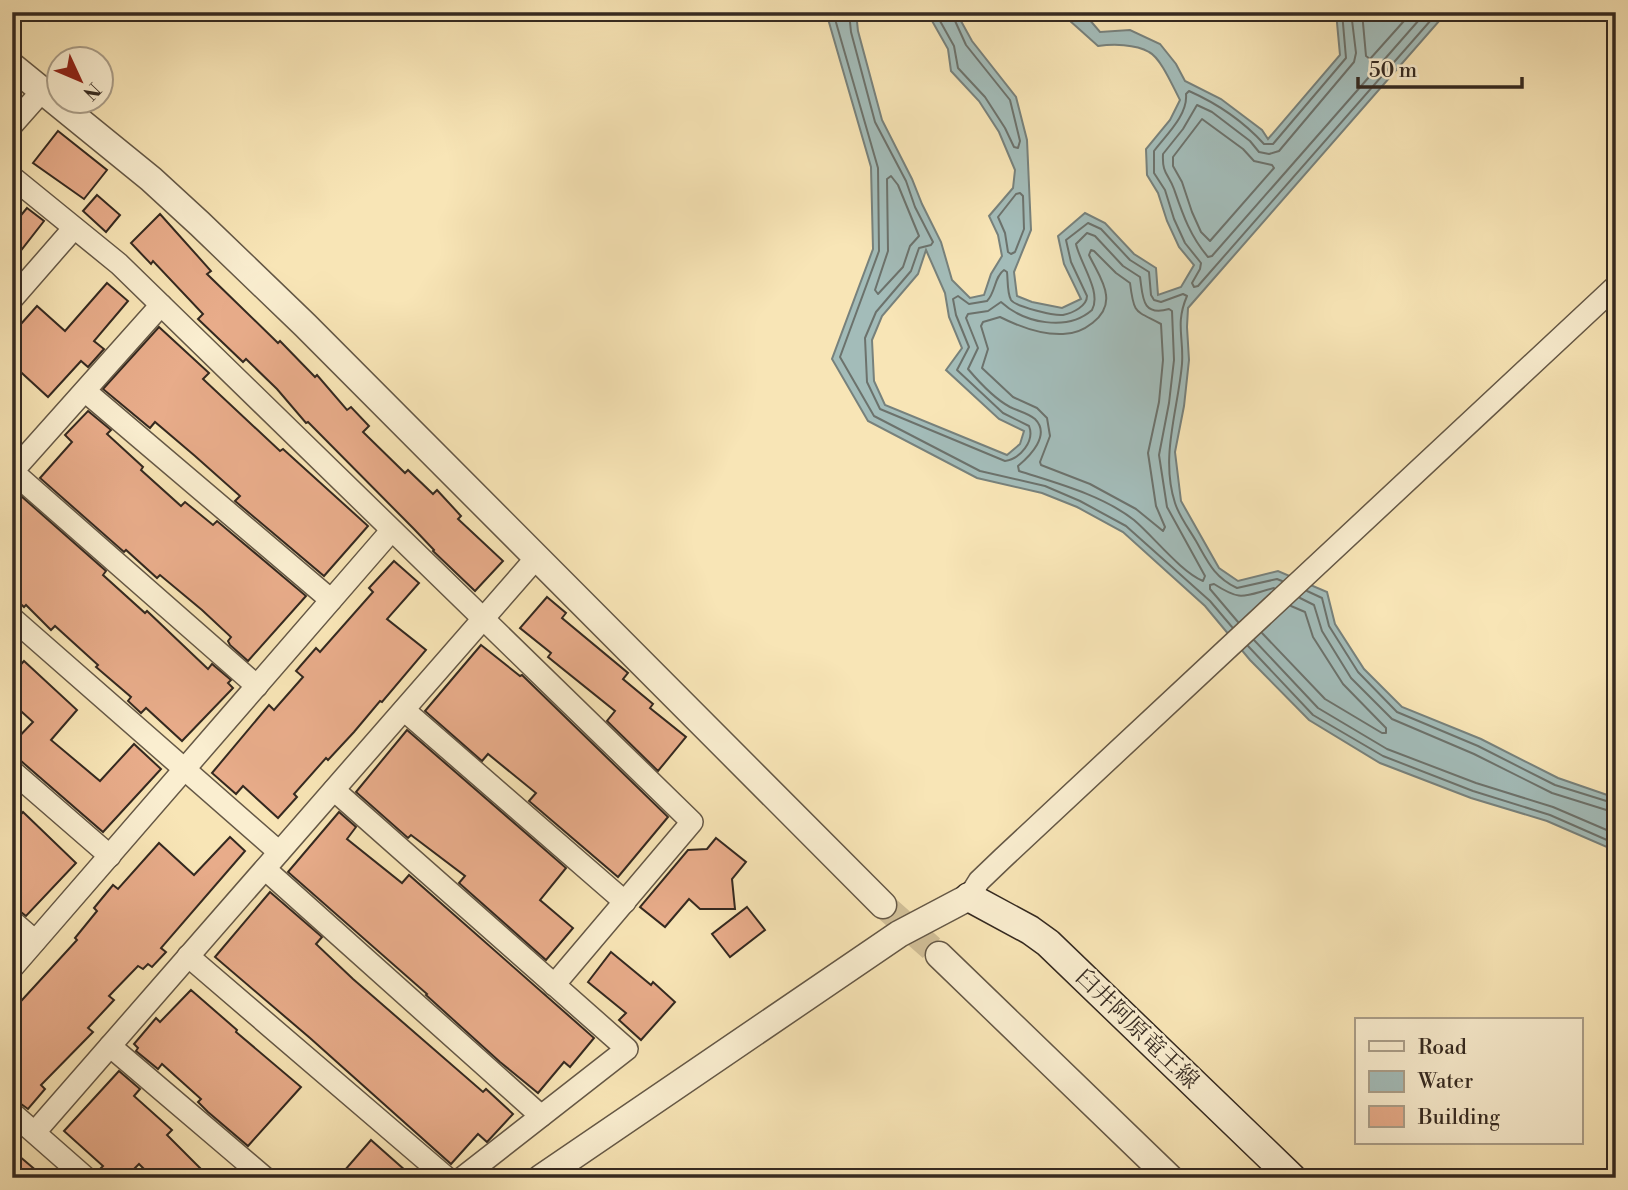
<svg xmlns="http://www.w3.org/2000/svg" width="1628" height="1190" font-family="'Libre Bodoni','Noto Serif JP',serif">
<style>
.water{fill:#a3bcb9;stroke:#77817c;stroke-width:2;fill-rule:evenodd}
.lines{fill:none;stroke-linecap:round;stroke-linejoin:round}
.shore{stroke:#6c726c;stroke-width:2}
.building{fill:#e8ac8a;stroke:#342920;stroke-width:2}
.tertiary-tunnel{stroke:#d1bf98;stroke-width:26;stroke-dasharray:26 13;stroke-linecap:butt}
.minor-casing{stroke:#655846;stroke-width:24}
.tertiary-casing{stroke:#655846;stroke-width:29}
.secondary-casing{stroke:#342920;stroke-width:31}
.minor{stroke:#faeed0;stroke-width:21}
.tertiary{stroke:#faeed0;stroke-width:26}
.secondary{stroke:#faeed0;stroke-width:28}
.labels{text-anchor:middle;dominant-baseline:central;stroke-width:5;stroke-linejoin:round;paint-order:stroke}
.street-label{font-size:23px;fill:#342920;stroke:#faeed0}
</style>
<rect width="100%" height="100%" fill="#f8e5b6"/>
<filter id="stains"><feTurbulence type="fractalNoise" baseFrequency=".00286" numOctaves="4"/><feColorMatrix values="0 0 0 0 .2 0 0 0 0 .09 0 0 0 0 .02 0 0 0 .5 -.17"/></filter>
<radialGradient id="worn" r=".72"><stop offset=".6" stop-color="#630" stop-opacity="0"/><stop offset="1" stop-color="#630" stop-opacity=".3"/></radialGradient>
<path class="water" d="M826,12h30l2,19 24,89 30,59 10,25 19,38 11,38 18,18 14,-3 7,-21 11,-18 -4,-21 -9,-19 24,-28 2,-18 -16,-38 -20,-31 -28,-30 -3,-22 -21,-37h29l16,29 44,56 11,43 4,90 -17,42 3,24 15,6 30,6 19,-9 -17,-35 -6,-28 27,-23 20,10 29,31 22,14 2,27 23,-8 13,-22 -15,-18 -12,-26 -9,-28 -11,-18 -1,-26 24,-29 10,-20c-7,-13 -19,-42 -31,-48 -14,-8 -36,-8 -51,-6l-38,-34h23l17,20 30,-2 30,14 16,20 9,17 36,18 41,31 6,9 72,-84 -4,-43h111l-259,296 -1,19 2,33 -5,46 -9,46 6,49 38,67 19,13 40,-10 49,21 8,32 29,45 38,38 79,32 77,39 58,20v53l-69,-30 -76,-23 -91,-35 -71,-43 -59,-60 -45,-54 -82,-74 -46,-25 -35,-14 -65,-15 -109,-57 -36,-62 41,-110 -2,-82zM926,250l19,43 4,24 13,31 -16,22 53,49 25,12 -4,13 -13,11 -122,-50 -11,-24 -2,-41 10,-24 36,-42z"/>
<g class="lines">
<g class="shore">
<path d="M833,12l45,156 1,83 -39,106 34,59 106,55 65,15 35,15 46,25 84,75 22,26"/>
<path d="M849,12l2,20 24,90 31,59 9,26 18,35 -2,3 -12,3 -8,23 -35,41 -11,26 2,44 13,27 125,52c15,-2 30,-20 24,-35l-26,-13 -46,-43 12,-23 -13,-32 -3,-16 5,-3 11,8 18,-3c9,-9 7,-24 17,-31l3,2c1,8 0,21 4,28 5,7 44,16 52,15 10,-2 24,-9 24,-19l-16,-34 -5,-22 22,-17 13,6 29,31 19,12 2,23 3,5 7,2 22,-8 4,2c-12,28 -3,41 -5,68 -4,46 -22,93 -7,139 4,13 14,26 21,38 12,21 18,36 41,47l40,-9 5,2"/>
<path d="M935,12l19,34 4,22 27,29 20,31 9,19 4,1 2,-7 -10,-41 -44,-55 -15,-33"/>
<path d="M1342,12l4,46 -73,86h-9c-20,-22 -48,-41 -75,-53l-3,3c2,21 -20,41 -32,57v22l11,17 9,29 11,24 16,20 -1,6 -8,14 2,4 4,-1 240,-274"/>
<path d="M1351,12l5,41 -2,9 -75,89 -10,3 -10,-2 -9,-11 -38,-29 -15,-7 -14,24 -20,25c-1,20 5,19 11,35 9,26 16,47 34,68l4,-1 214,-244"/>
<path d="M1362,12l4,44 4,3 42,-47"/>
<path d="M1202,119l41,30 11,12 18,4 2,3 -64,73 -9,-9 -9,-20 -10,-30 -9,-16v-9z"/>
<path d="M891,176l7,9 21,51 -9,10 -7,21 -25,27 -3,-4 13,-39 -1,-72z"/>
<path d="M1020,193l3,3 1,33 -9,23 -4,2 -3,-2 -3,-19 -7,-16 18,-23z"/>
<path d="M1087,233l8,3 28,30 17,11c3,19 1,40 29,32l3,2 2,49 -5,43 -10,52 8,52 38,69 -2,5c-22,-9 -49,-44 -69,-61 -32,-25 -78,-37 -115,-49l-1,-5c12,-10 33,-31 17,-47 -7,-6 -17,-8 -25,-12 -15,-8 -31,-25 -42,-38l10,-21 -12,-30 2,-4 20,-3 13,-9c23,21 66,30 91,8 10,-18 -12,-47 -16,-66z"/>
<path d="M1091,250l3,1 22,22 14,10c4,32 5,27 31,41l2,36 -4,42 -11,51 8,53 9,21 -2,4 -27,-22 -46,-25 -49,-19 -1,-3 10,-26 -3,-18 -10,-10 -24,-11 -31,-29 6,-19 -7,-23 2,-4 17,-5c18,9 42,18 63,17 19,0 46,-17 43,-39 -1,-13 -11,-27 -17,-40z"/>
<path d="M1307,591l15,7 7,28 29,46 39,40 81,34 77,39 61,19"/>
<path d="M1300,598l14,7 8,26 29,47 41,41 82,35 78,39 64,20"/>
<path d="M1238,622l-28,-33v-4l4,-1c28,18 29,12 60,4"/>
<path d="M1262,633l63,66 57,34h4v-5l-43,-44 -30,-47 -8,-25 -14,-6"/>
<path d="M1254,640l64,68 69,41 89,34 77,24 63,27"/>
<path d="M1248,646l65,69 70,41 90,35 77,24 66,29"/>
</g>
</g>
<g class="building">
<path d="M58,131l49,39 -23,29 -51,-36z"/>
<path d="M97,195l23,20 -14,17 -23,-21z"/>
<path d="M27,208l17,13 -32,41v-36z"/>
<path d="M160,214l51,57 -4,3 71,69 2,-2 35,36 2,-2 30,35 4,-3 18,19 -6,6 42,41 3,-3 25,24 4,-4 24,26 -3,3 45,42 -28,30 -42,-40 1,-1 -20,-21 -106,-107 -2,1 -29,-34 -31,-30 -3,3 -45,-43 5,-5 -50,-53 -2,3 -20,-21z"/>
<path d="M107,283l21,18 -34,40 10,8 -16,18 -7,-6 -33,36 -36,-33v-30l25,-28 28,25z"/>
<path d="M159,327l50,46 -6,6 77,72 3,-2 85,77 -44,50 -89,-75 5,-5 -45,-40 -40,-34 -5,6 -47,-39z"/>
<path d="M88,411l23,19 -4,4 36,33 -2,3 40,36 4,-4 28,23 4,-4 89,75 -58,65 -18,-16 -2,-4 3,-4 -29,-27 -42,-35 -3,3 -31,-28 -2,2 -84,-74 32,-36 -7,-7z"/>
<path d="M21,496l85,75 -3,4 42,38 2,-2 61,58 4,-5 19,16 -3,3 5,5 -51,53 -36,-33 -5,5 -13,-12 3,-4 -35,-30 2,-2 -43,-39 -4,4 -25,-25 -2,2 -12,-11v-90z"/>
<path d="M394,561l25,22 -32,36 39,31 -44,52 -2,-1 -26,31 -26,28 -2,-2 -32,36 3,3 -19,21 -35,-32 -7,8 -24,-21 57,-68 5,5 29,-33 -7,-6 20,-23 4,4 53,-60 -4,-4z"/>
<path d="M547,597l19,16 -4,5 66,55 -5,6 30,25 -3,4 36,29 -28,34 -51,-50 8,-10 -67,-54 3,-4 -31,-25z"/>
<path d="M481,645l39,31 2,-1 146,142 -50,60 -89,-76 7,-8 -48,-39 -6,7 -57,-50z"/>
<path d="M24,661l53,49 -26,30 49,41 34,-37 27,25 -58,63 -82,-71 -9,-3v-14l21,-22 -21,-19v-29z"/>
<path d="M407,730l159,138 -26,32 33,28 -27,32 -87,-77 6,-7 -54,-41 -3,3 -52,-46z"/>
<path d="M23,812l53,51 -50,53 -14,-11v-81z"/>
<path d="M339,812l17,15 -9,12 55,44 7,-8 185,163 -24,29 -6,-5 -26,31 -38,-31 -74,-67 1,-1 -139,-122z"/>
<path d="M230,837l15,14 -84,97 5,4 -14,15 -4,-3 -5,5 -5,-3 -29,30 5,4 -26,28 5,4 -52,53 4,4 -17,20 -11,-8 -5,-4v-86l65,-71 -2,-2 22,-27 -3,-3 19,-23 5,4 41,-46 35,32z"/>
<path d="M716,838l30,24 -14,17 3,30h-35l-11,-10 -24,28 -25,-20 48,-57 19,-1z"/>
<path d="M270,892l52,45 -6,7 37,35 130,113 3,-3 27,25 -26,28 -9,-8 -27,30 -141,-126 -95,-81z"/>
<path d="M747,907l18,23 -35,27 -18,-23z"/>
<path d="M611,952l40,33 2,-3 22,20 -34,38 -22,-20 7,-7 -38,-31z"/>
<path d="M191,990l46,40 -1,2 65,55 -53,59 -40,-34 -10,-10 3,-3 -39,-35 -4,5 -22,-18 2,-3 -4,-4 22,-26 4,4z"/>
<path d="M119,1071l21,18 -6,7 38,34 -5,5 43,43h-57l-14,-14 -14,14h-26l-2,-6 6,-6 -39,-35z"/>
<path d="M371,1140l18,16 25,22h-76z"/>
<path d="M12,1150l33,28h-33z"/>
</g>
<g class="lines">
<path class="tertiary-tunnel" d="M883,905l56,50"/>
<defs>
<g id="minor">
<path d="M12,125l31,-35"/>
<path d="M12,177l107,87 573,558 -138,163"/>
<path d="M12,299l62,-71"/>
<path d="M85,391l246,209"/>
<path d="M12,472l149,-167"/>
<path d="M13,472l244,214"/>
<path d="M12,618l267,234"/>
<path d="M404,710l221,192"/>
<path d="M12,771l98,85"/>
<path d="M334,790l293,259 -165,129"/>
<path d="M265,869l276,247"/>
<path d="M969,897l10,-16 24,-23 613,-572"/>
<path d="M12,921l23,20"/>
<path d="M188,956l259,222"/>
<path d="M12,968l379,-437"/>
<path d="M110,1046l155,132"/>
<path d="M12,1113l74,65"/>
<path d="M35,1132l502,-575"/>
</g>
<g id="tertiary">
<path d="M12,66l139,113 49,45 105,101 578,580"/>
<path d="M939,955l231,223"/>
<path d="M541,1178l358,-244 70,-37"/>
</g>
<path id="secondary" d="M969,897l61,33 18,13 244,235"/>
</defs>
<use href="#minor" class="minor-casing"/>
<use href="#tertiary" class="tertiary-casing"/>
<use href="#secondary" class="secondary-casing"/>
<use href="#minor" class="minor"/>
<use href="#tertiary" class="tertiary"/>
<use href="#secondary" class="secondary"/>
</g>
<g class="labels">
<g class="street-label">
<text transform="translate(1137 1029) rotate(44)">臼井阿原竜王線</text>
</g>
</g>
<rect width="1628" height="1190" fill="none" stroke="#f8e5b6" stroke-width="42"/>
<rect x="14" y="14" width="1600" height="1162" fill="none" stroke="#342920" stroke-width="3.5"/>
<rect x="21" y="21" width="1586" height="1148" fill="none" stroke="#342920" stroke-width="2"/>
<rect x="1355" y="1018" width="228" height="126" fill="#faeed0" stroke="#ab9f8a" stroke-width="2"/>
<rect x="1369" y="1041" width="35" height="10" fill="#faeed0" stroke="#ab9f8a" stroke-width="2"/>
<text x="1418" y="1054" font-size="21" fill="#342920">Road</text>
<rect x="1369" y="1071" width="35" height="21" fill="#a3bcb9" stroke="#ab9f8a" stroke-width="2"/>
<text x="1418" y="1088" font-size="21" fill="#342920">Water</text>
<rect x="1369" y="1106" width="35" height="21" fill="#e8ac8a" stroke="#ab9f8a" stroke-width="2"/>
<text x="1418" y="1124" font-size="21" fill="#342920">Building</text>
<g transform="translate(80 80) rotate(134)"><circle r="33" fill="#faeed0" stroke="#ab9f8a" stroke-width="2"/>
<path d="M0-5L12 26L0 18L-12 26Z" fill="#8f2418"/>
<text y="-10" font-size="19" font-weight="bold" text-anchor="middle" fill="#342920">N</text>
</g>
<path d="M1358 77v10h164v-10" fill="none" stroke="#342920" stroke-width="3.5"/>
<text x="1369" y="77" font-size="21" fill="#342920" stroke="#faeed0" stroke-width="5" paint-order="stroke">50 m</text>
<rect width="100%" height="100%" filter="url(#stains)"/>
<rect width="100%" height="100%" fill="url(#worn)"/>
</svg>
